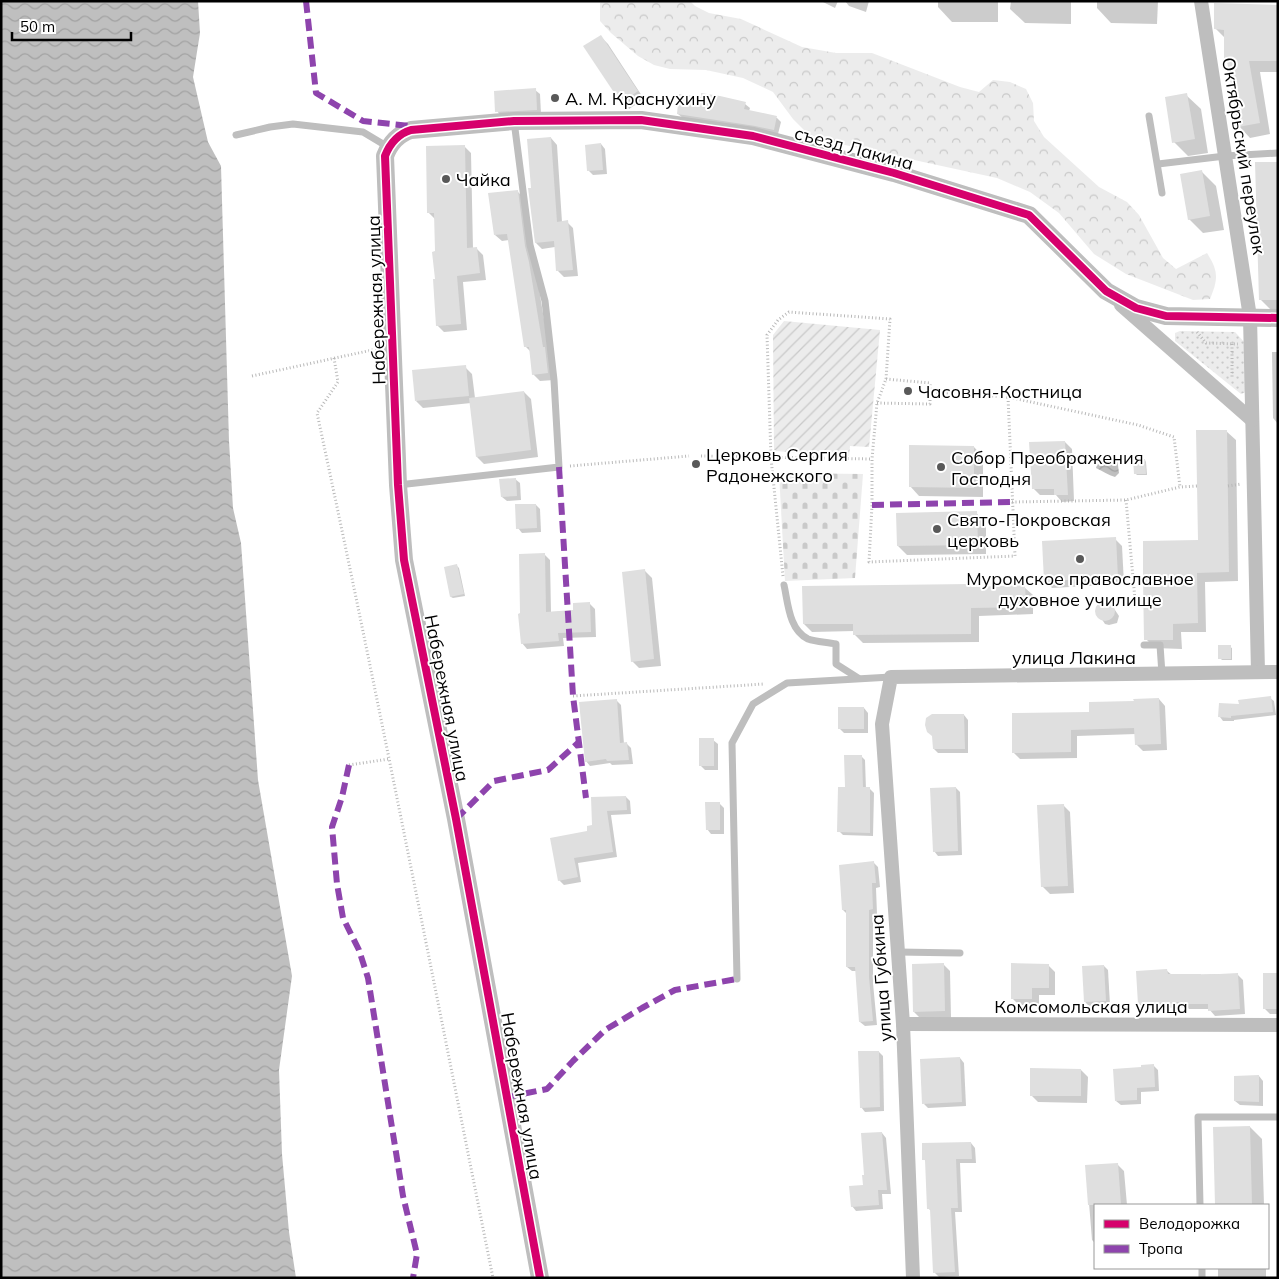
<svg xmlns="http://www.w3.org/2000/svg" width="1279" height="1279" font-family="Mulish,sans-serif">
<style>
.grass{fill:url(#grass-dots)}
.forest{fill:url(#forest-crowns)}
.cemetery{fill:url(#cemetery-stones)}
.garden{fill:url(#garden-furrows)}
.water{fill:url(#water-waves)}
.shadow{fill:#0003}
.building{fill:#dfdfdf}
.lines{fill:none;stroke-linecap:round;stroke-linejoin:round}
.path{stroke:#b9b9b9;stroke-width:3;stroke-dasharray:1 2.5;stroke-linecap:butt}
.service{stroke:#bebebe;stroke-width:7}
.minor{stroke:#bebebe;stroke-width:14}
.tertiary{stroke:#bebebe;stroke-width:18}
.quiet{stroke:#8e44ad;stroke-width:6;stroke-dasharray:12 6;stroke-linecap:butt}
.cycleway-casing{stroke:#fff;stroke-width:11}
.cycleway{stroke:#d6006c;stroke-width:8}
.poi-dot{fill:#595959;stroke:#fff;stroke-width:2}
.labels{text-anchor:middle;dominant-baseline:central;stroke-width:4;stroke-linejoin:round;paint-order:stroke}
.poi-label{font-size:18px;fill:#000;stroke:#fff;text-anchor:start}
.street-label{font-size:18px;fill:#000;stroke:#fff}
</style>
<defs>
<pattern id="grass-dots" width="8" height="8" patternUnits="userSpaceOnUse" patternTransform="scale(1.25)"><rect width="8" height="8" fill="#ececec"/><path d="M2 2h.1M6 6h.1" fill="none" stroke="#c9c9c9" stroke-width="1.8" stroke-linecap="round"/></pattern>
<pattern id="forest-crowns" width="20" height="18" patternUnits="userSpaceOnUse" patternTransform="scale(1.25)"><rect width="20" height="18" fill="#ececec"/><path d="M2 6a3 3 0 1 1 6 0M12 15a3 3 0 1 1 6 0" fill="none" stroke="#c9c9c9"/></pattern>
<pattern id="cemetery-stones" width="16" height="16" patternUnits="userSpaceOnUse" patternTransform="scale(1.25)"><rect width="16" height="16" fill="#ececec"/><path d="M2 7V4a2 2 0 0 1 4 0v3zM10 15v-3a2 2 0 0 1 4 0v3z" fill="#c9c9c9"/></pattern>
<pattern id="garden-furrows" width="10" height="10" patternUnits="userSpaceOnUse" patternTransform="scale(1.25)"><rect width="10" height="10" fill="#ececec"/><path d="M-1 1l2-2M0 10L10 0M9 11l2-2" fill="none" stroke="#c9c9c9"/></pattern>
<pattern id="water-waves" width="16" height="10" patternUnits="userSpaceOnUse" patternTransform="scale(1.25)"><rect width="16" height="10" fill="#bfbfbf"/><path d="M0 5q4-4 8 0t8 0" fill="none" stroke="#a2a2a2"/></pattern>
</defs>
<rect width="100%" height="100%" fill="#fff"/>
<path class="grass" d="M1180,331l55,1 11,12v48l-5,2 -66,-53v-8z"/>
<path class="forest" d="M602,1h88l5,5 14,7 32,6 61,28 34,6h36l88,34 19,5 14,-12 17,2 16,7 7,14 1,18 10,16 55,50 28,15 12,13 24,43 13,11 31,-16c12,19 11,26 3,46l-17,1 -67,-26 -32,-20 -35,-41 -29,-21 -33,-14 -175,-38 -15,-7 -14,-14 -20,-27 -30,-14 -37,-8 -36,-1 -16,-4 -16,-9 -27,-23 -11,-12v-18z"/>
<path class="cemetery" d="M779,473l84,1 -8,104 -70,3z"/>
<path class="garden" d="M784,321l96,9 -11,117 -19,-1 -1,10 -75,-5 -1,-116z"/>
<g class="water">
<path d="M1,1h197l2,32 -7,44 15,65 13,24 8,275 4,67 8,35 17,237 34,196 -13,94 3,84 7,78 7,46h-295z"/>
<path d="M1117,458l2,15 -4,4c-7,-2 -12,-6 -19,-9l2,-6 4,1 7,-4z"/>
</g>
<g class="shadow">
<path d="M821,1h17l-3,7z"/>
<path d="M845,1h24l-3,11 -17,-6z"/>
<path d="M938,1h60v21h-46l-14,-15z"/>
<path d="M1011,1h60v23l-46,-1 -15,-14z"/>
<path d="M1097,1h61l-1,23 -46,-1 -14,-15z"/>
<path d="M1278,6v66h-18l10,62 -20,4 -11,-12 -10,-62 -4,-4v-22l-9,-9z"/>
<path d="M601,37l7,7 36,55 -15,10 -7,-7z"/>
<path d="M535,90l5,4 1,20 -40,2 -4,-5z"/>
<path d="M1186,95l15,14 7,44 -20,3 -14,-14z"/>
<path d="M745,104l5,4 -1,3 28,7 4,4 -3,12 -95,-16 -5,-4z"/>
<path d="M551,138l6,7 5,77h5l6,6 5,48 -14,1 -6,-6 -3,-24 -13,2 -6,-6 -4,-54z"/>
<path d="M601,144l4,5 2,25 -14,1 -5,-5z"/>
<path d="M464,146l7,7 2,96 3,-1 7,7 3,25 -23,2 4,48 -23,2 -7,-7 -2,-106 -7,-7z"/>
<path d="M1202,172l14,14 8,44 -21,3 -14,-14z"/>
<path d="M1278,180v131h-6l-11,-11z"/>
<path d="M517,191l7,7 30,182 -14,1 -7,-7 -2,-22 -5,-5 -17,-107 -7,1 -7,-6z"/>
<path d="M1272,352h6v72l-5,-6z"/>
<path d="M465,367l7,7 3,24 49,-6 7,7 7,58 -54,7 -7,-7 -6,-54 -48,5 -7,-7z"/>
<path d="M1226,431l10,9 2,141 -33,1 1,50h-25l1,17 -27,-1 -9,-9 1,-60 -3,-3 55,-35z"/>
<path d="M1065,442l7,7 2,52 -12,1 -6,-7h-16l-7,-7z"/>
<path d="M974,447l9,10v40l-64,-1 -9,-10z"/>
<path d="M1145,460l1,2 1,13h-10l-2,-2z"/>
<path d="M515,479l5,4 1,17 -14,1 -5,-4z"/>
<path d="M536,505l4,4 1,23 -19,1 -4,-5z"/>
<path d="M976,513l10,9v32l-79,1 -9,-9z"/>
<path d="M1115,539l7,7 2,38 -72,4 -7,-8z"/>
<path d="M544,554l6,6 1,52 24,-1 15,-7 5,5 1,28 -33,1 1,8 -37,3 -5,-6z"/>
<path d="M457,566l2,2 6,28 -12,2 -2,-1z"/>
<path d="M645,571l7,7 9,88 -22,2 -7,-7z"/>
<path d="M970,586l3,2 51,-1 9,8v19l-54,2v26l-116,1 -8,-8v-4l-43,1 -8,-8z"/>
<path d="M1105,602l6,2 8,12 -2,7 -8,2 -4,-1 -8,-12 3,-8z"/>
<path d="M1230,647l2,1v12h-10l-2,-2z"/>
<path d="M1270,698l4,3 2,14 -42,5v1h-11l-3,-4 20,-12z"/>
<path d="M1159,699l6,7 2,44 -24,1 -7,-7v-10l-59,2v22l-57,1 -7,-7 77,-38 45,-12z"/>
<path d="M617,701l4,4 3,39h3l4,4 2,16 -21,1 -2,-2 -20,3 -4,-5z"/>
<path d="M864,708l4,5v20h-24l-4,-4z"/>
<path d="M964,715l4,5v33h-30l-4,-4z"/>
<path d="M713,740l5,4v26h-13l-4,-4z"/>
<path d="M861,756l4,4 1,29h4l4,4 -1,43 -30,-1 -4,-4 7,-43z"/>
<path d="M956,788l4,4 2,63 -24,1 -4,-5z"/>
<path d="M626,797l4,4 1,13 -20,1 6,42 -39,6 3,19 -17,3 -5,-5 35,-54 -2,-27z"/>
<path d="M719,803l5,5v26h-13l-4,-5z"/>
<path d="M1063,805l7,7 4,81 -24,1 -7,-7z"/>
<path d="M873,862l5,5 2,20 -4,1 1,26h-4v69l4,42 -12,1 -5,-4 -4,-51h-4l-5,-4v-53l-4,-4z"/>
<path d="M943,964l7,7 1,47 -30,1 -7,-7z"/>
<path d="M1048,965l7,7v23h-16v11l-20,-1 -7,-7z"/>
<path d="M1104,966l4,4 2,35 -21,1 -4,-4z"/>
<path d="M1167,971l5,4 65,-1 6,6 2,34 -30,2 -6,-7h-20l-2,-2 -42,2 -6,-5z"/>
<path d="M1278,974v40h-8l-6,-6z"/>
<path d="M879,1052l4,4 1,55 -19,1 -4,-5z"/>
<path d="M960,1058l4,5 2,43 -38,2 -4,-4z"/>
<path d="M1153,1065l5,5 1,21 -18,1v12l-20,1 -5,-4 27,-32z"/>
<path d="M1081,1070l7,7 -1,26 -49,-1 -7,-7z"/>
<path d="M1259,1076l4,5v25l-23,-1 -5,-4z"/>
<path d="M1250,1127l12,12 2,66h-48l-2,-77z"/>
<path d="M882,1133l4,5 5,56h-9l1,15 -27,2 -4,-5 12,-20z"/>
<path d="M971,1143l4,5 1,15h-16l2,49h-7l4,64 -20,1 -4,-4 -4,-62 -2,-2 -2,-46 -3,-4z"/>
<path d="M1117,1164l7,7 3,34h-32v38l-3,-3 -6,-74z"/>
<rect x="1218" y="1268" width="48" height="10"/>
</g>
<g class="building">
<path d="M1214,3l64,2v56h-29l11,62 -22,4 -11,-66h-3v-31l-10,-1z"/>
<path d="M601,35l37,56 -17,12 -38,-57z"/>
<path d="M536,88l1,22 -42,2 -1,-21z"/>
<path d="M701,93l19,3 26,6 -2,7 33,7 -3,14 -19,-4 -78,-12 2,-20 22,3z"/>
<path d="M1187,93l8,46 -23,4 -7,-46z"/>
<path d="M551,137l6,85 11,-2 5,50 -17,1 -2,-30 -19,2 -7,-55h3l-4,-49z"/>
<path d="M601,143l2,27 -16,1 -2,-26z"/>
<path d="M465,145l2,103 10,-1 3,26 -23,3 4,48 -25,2 -3,-47h2l-3,-27 3,-1 -1,-38h-7l-1,-67z"/>
<path d="M1255,162h23v138h-19z"/>
<path d="M1202,170l8,46 -22,4 -8,-46z"/>
<path d="M518,190l7,56 4,16 14,85h2l3,26 -16,2 -3,-28h-5l-17,-113 -13,1 -6,-42z"/>
<path d="M466,365l3,31 -54,5 -3,-31z"/>
<path d="M524,391l7,59 -55,7 -7,-59z"/>
<path d="M1196,430h31l2,142 -32,1 1,50 -25,1v16h-29l-1,-61 6,-3 -6,1v-36l55,-1z"/>
<path d="M1065,441l3,54h-14v-6h-22l-3,-47z"/>
<path d="M909,445l65,1v42l-65,-1z"/>
<path d="M1133,459h12l1,15h-12z"/>
<path d="M516,478l1,18 -16,1 -2,-18z"/>
<path d="M515,504h21l1,24 -21,1z"/>
<path d="M977,511l1,34 -81,1 -1,-33z"/>
<path d="M1116,537l2,41 -74,3 -2,-40z"/>
<path d="M545,553l1,59 27,-2v-7l17,-1 1,30 -33,1 1,8 -38,3 -3,-30 2,-1 -1,-59z"/>
<path d="M457,564l7,30 -14,3 -6,-30z"/>
<path d="M645,569l9,90 -23,3 -9,-90z"/>
<path d="M971,584v3l54,-2 1,22 -55,1v26l-118,1v-11h-50l-1,-38z"/>
<circle cx="1105" cy="611" r="10"/>
<rect x="1218" y="645" width="13" height="14"/>
<path d="M1271,696l2,16 -42,4v2l-13,-1 1,-14 20,1 -1,-4z"/>
<path d="M1159,698l2,46 -26,1 -1,-17 -63,2v22l-59,1v-40l77,-1v-10l45,-1 -1,-2z"/>
<path d="M617,699l3,44 7,-1 2,18 -22,1 -1,-2 -21,3 -6,-60z"/>
<rect x="838" y="707" width="26" height="22"/>
<path d="M932,714h32l1,35h-32l-1,-13 -5,-4 -2,-7 1,-7z"/>
<rect x="699" y="738" width="15" height="28"/>
<path d="M844,755h18l1,32h7v46l-33,-1 1,-45h7z"/>
<path d="M956,787l2,64 -25,1 -3,-64z"/>
<path d="M626,796l1,14 -20,1 6,41 -39,6 4,19 -20,4 -8,-43 37,-7v-5l5,-1 -1,-28z"/>
<path d="M705,802h15v28h-14z"/>
<path d="M1064,804l4,82 -27,1 -4,-82z"/>
<path d="M874,861l2,22h-4l1,26 -4,1v67l4,44 -14,1 -4,-55h-9v-57h-4l-3,-45z"/>
<path d="M944,963l1,48 -32,1 -1,-48z"/>
<path d="M1011,963l38,1v24h-17v11h-21z"/>
<path d="M1104,965l2,36 -22,1 -2,-36z"/>
<path d="M1167,969l1,5h33v1l37,-2 2,36 -32,2v-7h-26v-2l-44,2 -2,-33z"/>
<rect x="1263" y="973" width="15" height="36"/>
<path d="M858,1051h21l1,56 -20,1z"/>
<path d="M960,1057l2,45 -40,2 -2,-45z"/>
<path d="M1154,1064l1,23 -18,1v12l-22,1 -2,-32 28,-2v-2z"/>
<path d="M1030,1068l51,1v27h-51z"/>
<path d="M1259,1075v27l-25,-1v-25z"/>
<path d="M1250,1126l2,79h-37l-2,-78z"/>
<path d="M882,1132l5,58h-9l1,15 -28,2 -2,-21 14,-1 -1,-10h2l-3,-42z"/>
<path d="M971,1142l1,17h-16l2,49h-7l4,64 -22,1 -3,-64h-3l-2,-49h-3v-17z"/>
<path d="M1118,1163l3,42h-33l-3,-40z"/>
</g>
<g class="lines">
<g class="path">
<path d="M1197,332l9,11 32,1"/>
<path d="M1232,344v35"/>
<path d="M334,358l4,24 -21,31c62,288 118,576 176,865"/>
<path d="M252,376l125,-27"/>
<path d="M886,379l44,4v9l78,5 130,28 36,12 6,50"/>
<path d="M877,403l53,1v-12"/>
<path d="M701,456l171,3"/>
<path d="M570,466l119,-10"/>
<path d="M1228,486l13,-2"/>
<path d="M1126,500l9,100"/>
<path d="M1012,502l114,-2 54,-13 17,-1"/>
<path d="M783,576l-12,-118 -4,-123 11,-15 11,-8 101,7 -4,60 -9,24 -5,56v46l-3,57 146,-6 -7,-159"/>
<path d="M573,696l191,-12"/>
<path d="M349,765l40,-6"/>
</g>
<g class="service">
<path d="M1149,116l13,77"/>
<path d="M236,135l34,-8 23,-3 70,8 25,15"/>
<path d="M1158,164l67,-8 53,-3"/>
<path d="M398,485l161,-18 -5,-87 -9,-79 -15,-56 -16,-124"/>
<path d="M784,585c4,18 5,45 24,54 8,3 19,3 28,5v20l22,14"/>
<path d="M1144,645h16l2,29"/>
<path d="M898,952l62,1"/>
<path d="M737,979l-5,-236 21,-39 34,-21 104,-6"/>
<path d="M1200,1205l-2,-88h80"/>
<path d="M1202,1268v10"/>
</g>
<g class="minor">
<path d="M1201,1l49,316 8,355"/>
<path d="M1121,305l131,115"/>
<path d="M903,1024l375,1"/>
<path d="M913,1278l-10,-254 -21,-300 9,-47 387,-5"/>
</g>
<path class="tertiary" d="M540,1278l-84,-459 -52,-259 -6,-75 -13,-329c5,-13 13,-22 26,-26l103,-9 127,-1 112,16 141,37 135,42 77,76 30,17 30,8 112,2"/>
<g class="quiet">
<path d="M306,1l10,92 47,28 47,5"/>
<path d="M559,467l14,229 13,102"/>
<path d="M872,505l140,-3"/>
<path d="M349,765l-7,32 -10,30 5,57 6,34 16,32 9,28 35,218 14,58 -4,24"/>
<path d="M456,819l38,-38 54,-11 31,-28"/>
<path d="M507,1097l40,-8 26,-28 32,-31 37,-22 33,-18 62,-11"/>
</g>
<defs>
<path id="cycleway" d="M540,1278l-84,-459 -52,-259 -6,-75 -13,-329c5,-13 13,-22 26,-26l103,-9 127,-1 112,16 141,37 135,42 77,76 30,17 30,8 112,2"/>
</defs>
<use href="#cycleway" class="cycleway-casing"/>
<use href="#cycleway" class="cycleway"/>
</g>
<g class="poi-dot">
<circle cx="555" cy="98" r="5"/>
<circle cx="446" cy="179" r="5"/>
<circle cx="908" cy="391" r="5"/>
<circle cx="696" cy="464" r="5"/>
<circle cx="941" cy="467" r="5"/>
<circle cx="937" cy="529" r="5"/>
<circle cx="1080" cy="559" r="5"/>
</g>
<g class="labels">
<g class="poi-label">
<text x="565" y="98">А. М. Краснухину</text>
<text x="456" y="179">Чайка</text>
<text x="918" y="391">Часовня-Костница</text>
<text x="706" y="454">Церковь Сергия<tspan x="706" dy="21">Радонежского</tspan></text>
<text x="951" y="457">Собор Преображения<tspan x="951" dy="21">Господня</tspan></text>
<text x="947" y="519">Свято-Покровская<tspan x="947" dy="21">церковь</tspan></text>
<text x="1080" y="578" text-anchor="middle">Муромское православное<tspan x="1080" dy="21">духовное училище</tspan></text>
</g>
<g class="street-label">
<text transform="translate(854 148) rotate(15)">съезд Лакина</text>
<text transform="translate(1244 156) rotate(81)">Октябрьский переулок</text>
<text transform="translate(376 300) rotate(-92)">Набережная улица</text>
<text x="1074" y="657">улица Лакина</text>
<text transform="translate(447 698) rotate(79)">Набережная улица</text>
<text transform="translate(881 978) rotate(-94)">улица Губкина</text>
<text x="1091" y="1006">Комсомольская улица</text>
<text transform="translate(522 1096) rotate(80)">Набережная улица</text>
</g>
</g>
<rect width="1279" height="1279" fill="none" stroke="#000000" stroke-width="5"/>
<rect x="1094" y="1204" width="175" height="65" fill="#ffffff" stroke="#999999"/>
<rect x="1104" y="1220" width="25" height="8" fill="#d6006c" stroke="#999999"/>
<text x="1139" y="1229" font-size="15" fill="#000000">Велодорожка</text>
<rect x="1104" y="1245" width="25" height="8" fill="#8e44ad" stroke="#999999"/>
<text x="1139" y="1254" font-size="15" fill="#000000">Тропа</text>
<path d="M12 32v8h119v-8" fill="none" stroke="#000000" stroke-width="2.5"/>
<text x="20" y="32" font-size="15" fill="#000000" stroke="#ffffff" stroke-width="4" paint-order="stroke">50 m</text>
</svg>
